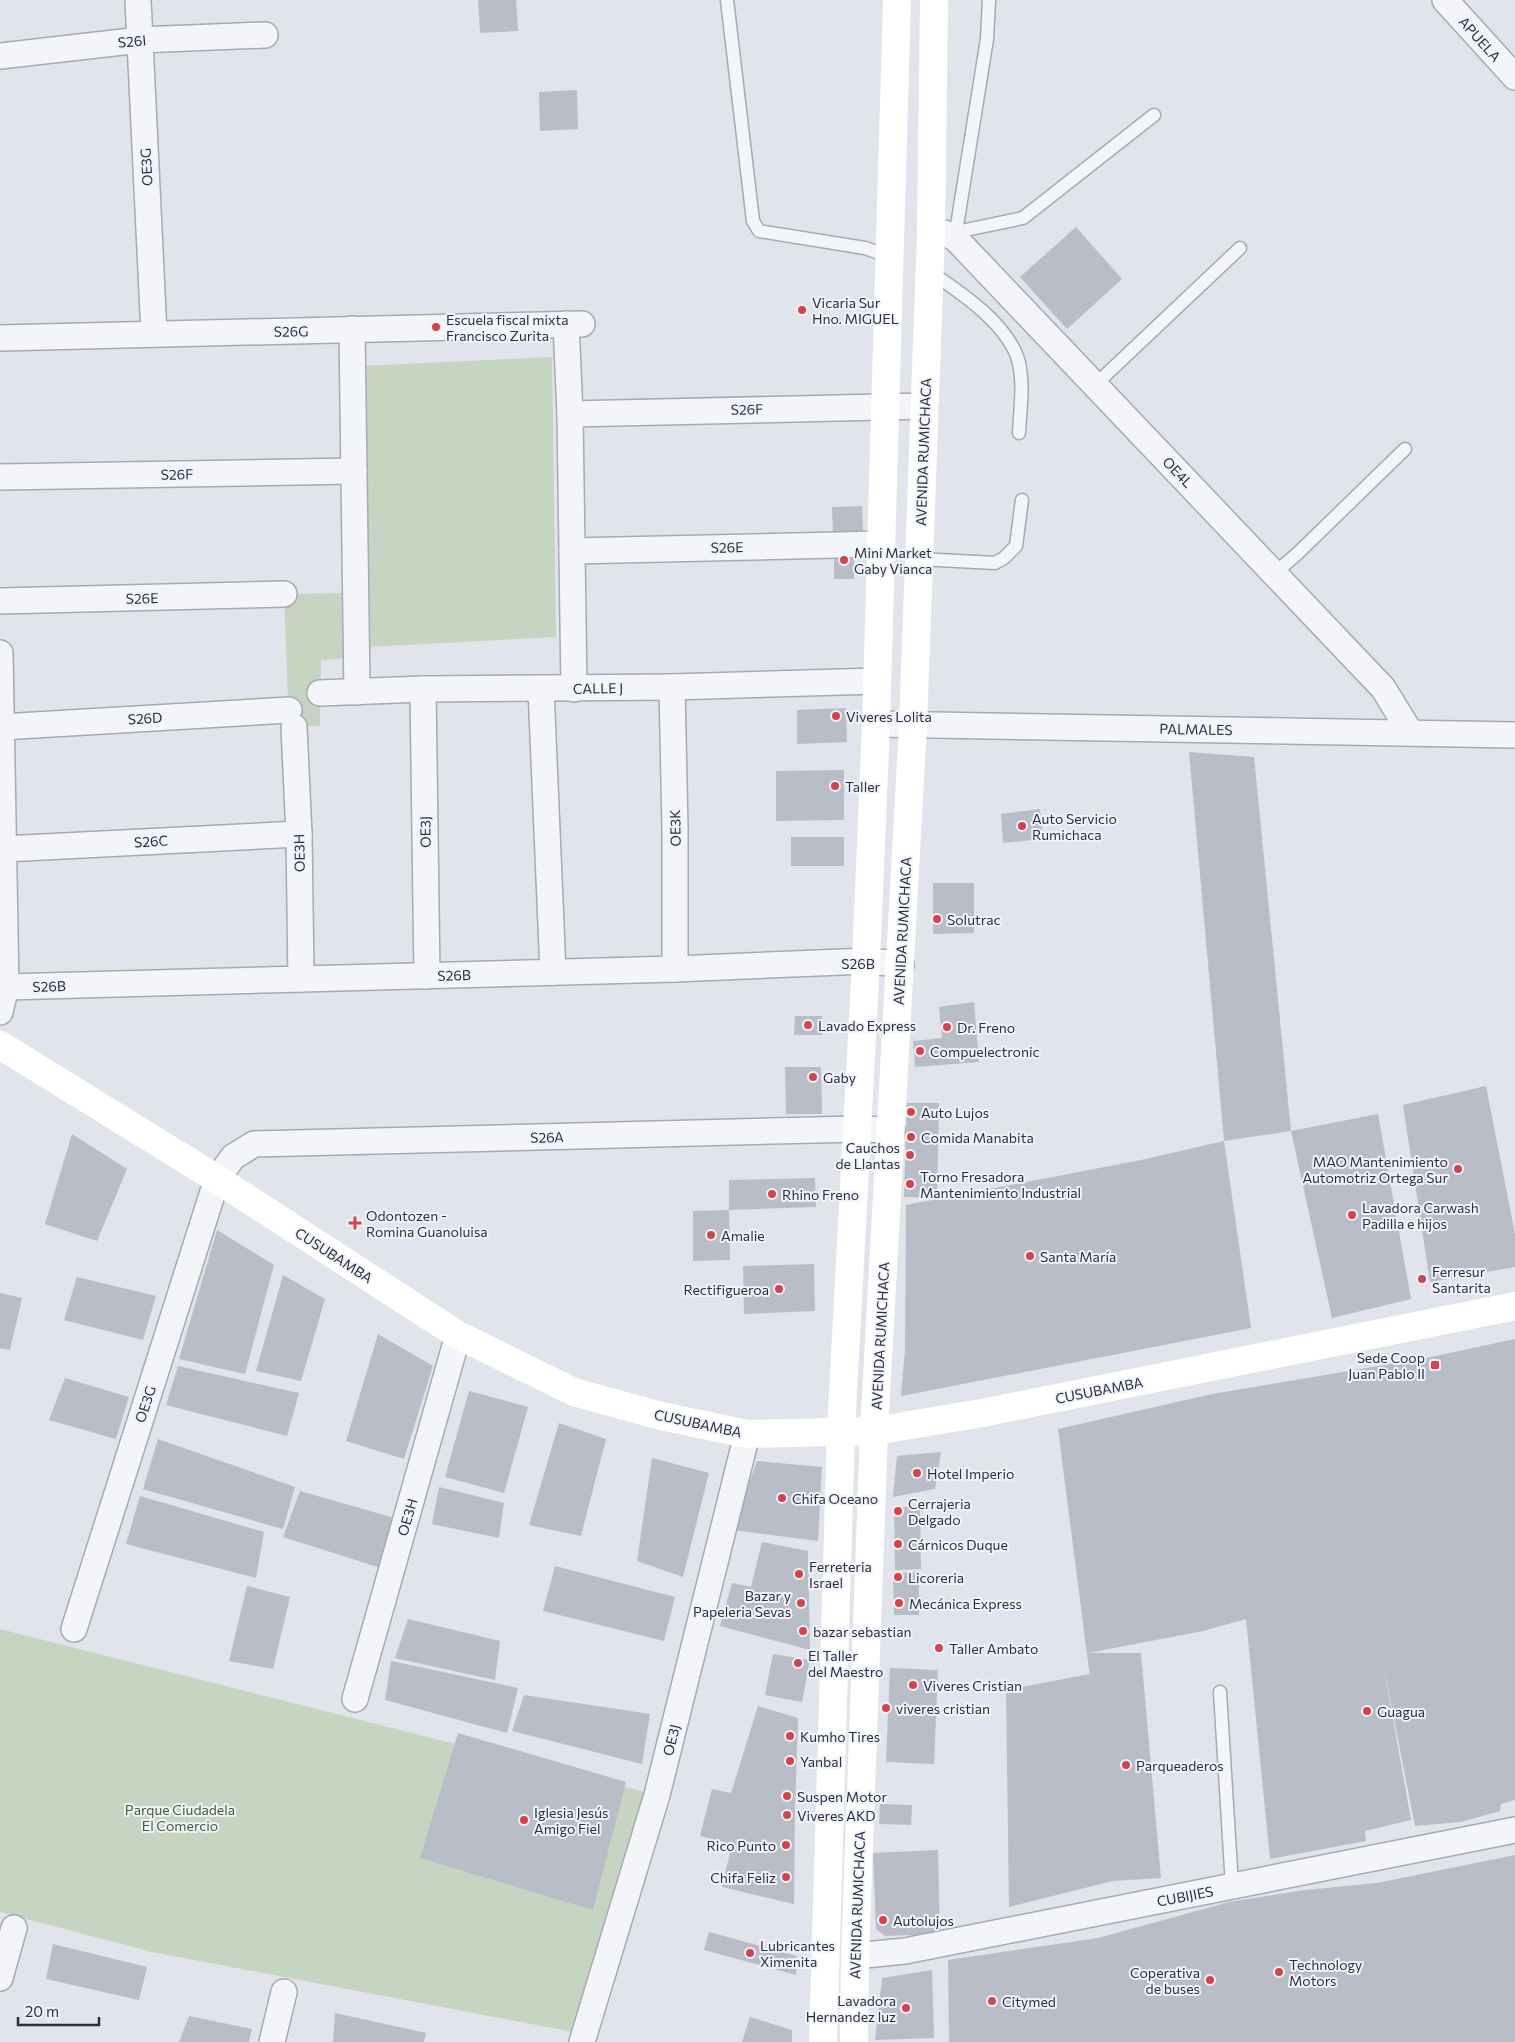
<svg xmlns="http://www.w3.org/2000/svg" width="1515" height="2042" font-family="Commissioner,sans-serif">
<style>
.green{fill:#c5d5c2}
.building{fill:#b8bdc8}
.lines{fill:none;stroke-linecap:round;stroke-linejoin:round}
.lane-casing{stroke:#a6aab5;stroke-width:15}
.street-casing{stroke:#a6aab5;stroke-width:28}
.lane{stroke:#f4f5f8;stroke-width:12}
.street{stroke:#f4f5f8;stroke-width:25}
.secondary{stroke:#fff;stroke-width:28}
.poi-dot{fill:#d2444d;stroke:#f1f3f8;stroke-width:2}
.labels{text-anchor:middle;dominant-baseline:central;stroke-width:4;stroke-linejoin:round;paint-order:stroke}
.street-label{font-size:14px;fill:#293043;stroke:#f1f3f8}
.poi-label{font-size:14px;fill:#293043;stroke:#f1f3f8;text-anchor:start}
.park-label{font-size:14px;fill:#3a5f36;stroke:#f1f3f8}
</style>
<rect width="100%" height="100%" fill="#e1e4ea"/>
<g class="green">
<path d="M552,357l4,280 -189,10 -6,-281z"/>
<path d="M346,593v65l-25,2 -1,66 -31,1 -5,-133z"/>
<path d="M0,1629l657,166 -73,239 -432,-82 -152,-40z"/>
</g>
<g class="building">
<path d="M478,0h38l2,31 -38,2z"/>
<path d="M577,90l1,39 -38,2 -1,-39z"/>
<path d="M1076,227l46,52 -55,50 -47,-52z"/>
<path d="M862,506l1,26 -30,1 -1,-26z"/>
<rect x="834" y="552" width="20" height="27"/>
<path d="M846,708l1,34 -50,2v-34z"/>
<path d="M1189,752l65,5 37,374 -67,10z"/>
<path d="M844,770v50l-68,1v-50z"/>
<path d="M1040,809l3,30 -40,4 -2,-29z"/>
<rect x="791" y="837" width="53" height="29"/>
<path d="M933,883h41v50l-41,1z"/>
<path d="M974,1002l5,60 -64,5 -2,-26 29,-3 -3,-31z"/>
<path d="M795,1016h27v19h-28z"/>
<path d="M785,1067h36l1,47h-36z"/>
<path d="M1486,1086l29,148v33l-85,15 -27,-177z"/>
<path d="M907,1103h32l-2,95 -33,-1z"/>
<path d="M1378,1114l33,185 -79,19 -41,-187z"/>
<path d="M72,1134l55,35 -30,72 -52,-17z"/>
<path d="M1224,1141l27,187 -350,68 4,-46 1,-145 235,-45z"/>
<path d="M815,1178l1,29 -87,3v-30z"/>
<path d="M729,1210l1,50 -37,1v-50z"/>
<path d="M217,1230l57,35 -29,109 -66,-15z"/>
<path d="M814,1264l1,47 -71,3 -1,-48z"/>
<path d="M283,1275l42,24 -24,82 -45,-10z"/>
<path d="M77,1277l79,19 -13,44 -79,-20z"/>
<path d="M0,1293l22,5 -12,52 -10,-2z"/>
<path d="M378,1334l55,32 -29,93 -58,-18z"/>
<path d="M1515,1339v461l-14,4 -1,7 -39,11 -46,4 -32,-163 28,157 -46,11 1,10 -96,18 -24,-240 -43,12 -115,22h53l20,225 -48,3 -104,26 -3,-217 84,-16 5,43 -37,-288 154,-35 214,-36z"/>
<path d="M178,1366l121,27 -12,43 -121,-31z"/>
<path d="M65,1378l64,19 -13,42 -67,-19z"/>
<path d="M469,1391l59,16 -24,86 -59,-16z"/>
<path d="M559,1423l47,16 -25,97 -52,-11z"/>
<path d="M158,1439l137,48 -12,42 -140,-40z"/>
<path d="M941,1452l-6,37 -42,8 4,-41z"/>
<path d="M652,1458l57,15 -26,104 -46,-16z"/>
<path d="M757,1461l65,6 -4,74 -86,-11z"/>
<path d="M439,1487l65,16 -5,35 -67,-14z"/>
<path d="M300,1491l98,28 -14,50 -101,-32z"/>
<path d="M140,1496l124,36 -8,46 -130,-34z"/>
<path d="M894,1507h26l1,62 -26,1z"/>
<path d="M762,1542l46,9 2,99 -90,-24 12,-43 19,4z"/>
<path d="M555,1566l120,31 -11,44 -121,-30z"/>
<path d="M919,1572v43h-25l-1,-42z"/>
<path d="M247,1586l43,11 -17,72 -44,-8z"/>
<path d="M408,1619l92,22 -5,39 -100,-22z"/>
<path d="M773,1654l37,6 -8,42 -37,-7z"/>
<path d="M391,1661l127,27 -11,45 -122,-33z"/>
<path d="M890,1668l48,2 -4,94 -48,-2z"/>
<path d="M524,1695l126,19 -8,50 -130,-33z"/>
<path d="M758,1706l40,12 -3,91 -1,95 -72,-17 10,-43 -32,-8 12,-47 19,4z"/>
<path d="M458,1733l168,49 -33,128 -173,-52z"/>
<path d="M880,1804l32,1 -1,20 -32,-1z"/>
<path d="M938,1850l2,84 -55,2 -9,-7 -3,-76z"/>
<path d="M1515,1855v187h-566l-1,-82 150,-22 131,-36 76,-12 72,-7z"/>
<path d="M709,1932l88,24 -1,19 -92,-25z"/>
<path d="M53,1944l94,23 -8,33 -93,-21z"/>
<path d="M932,1970l2,68 -59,2 7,-62z"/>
<path d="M335,2013l91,20 -2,9h-91z"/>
<path d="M189,2016l63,13 -3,13h-70z"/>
<path d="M750,2017l42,13v12h-50z"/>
</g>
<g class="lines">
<defs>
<g id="lane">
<path d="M727,0l26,221 6,10 106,17 25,9"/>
<path d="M956,232l67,-14 131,-103"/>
<path d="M955,238l32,-199 2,-39"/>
<path d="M929,271c31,21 81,54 90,92 5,23 1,47 0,70"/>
<path d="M1095,385l145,-137"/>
<path d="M919,559l76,4 9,-5 12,-12 6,-46"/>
<path d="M1274,574l24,-21 107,-104"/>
<path d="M1220,1692l12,194"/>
</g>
<g id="street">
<path d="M138,0l16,334"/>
<path d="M1445,0l70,77"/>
<path d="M0,56l140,-16 125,-5"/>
<path d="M931,234l13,-1 11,5 428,450 27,44"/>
<path d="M566,324l4,90 4,275"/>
<path d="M352,329l5,363"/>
<path d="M0,338l582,-14"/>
<path d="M570,414l355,-8"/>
<path d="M0,477l354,-6"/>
<path d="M572,551l309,-7"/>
<path d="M0,601l284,-7"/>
<path d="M0,653l6,334 -6,25"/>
<path d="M672,687l3,141v141"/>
<path d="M423,689l4,287"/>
<path d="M541,689l12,283"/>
<path d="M320,693l103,-4 249,-2 205,-6"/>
<path d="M876,724l639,11"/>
<path d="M1,727l288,-17"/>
<path d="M294,727l5,107 2,145"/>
<path d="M4,849l295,-15"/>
<path d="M6,987l669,-18 191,-8 35,3"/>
<path d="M74,1629l143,-450 16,-22 21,-13 603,-15 35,1"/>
<path d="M355,1699l103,-364"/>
<path d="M855,1956l50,-5 610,-121"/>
<path d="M0,1978l14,-50"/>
<path d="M272,2042l12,-50"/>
<path d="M582,2042l75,-247 90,-361"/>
</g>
</defs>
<use href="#lane" class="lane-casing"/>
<use href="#street" class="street-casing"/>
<use href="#lane" class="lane"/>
<use href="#street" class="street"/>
<g class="secondary">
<path d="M0,1045l217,134 241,156 116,57 87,24 86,18 127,-3 108,-18 533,-107"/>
<path d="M823,2042l18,-611 25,-470 10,-237 21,-724"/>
<path d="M854,2042l1,-86 19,-525 39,-706 18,-491 3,-234"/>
</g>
</g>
<g class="poi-dot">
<circle cx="802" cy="310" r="5"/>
<circle cx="436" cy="327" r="5"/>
<circle cx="844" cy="560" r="5"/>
<circle cx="836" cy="716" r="5"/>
<circle cx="835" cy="786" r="5"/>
<circle cx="1022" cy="826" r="5"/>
<circle cx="937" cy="919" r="5"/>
<circle cx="808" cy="1025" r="5"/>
<circle cx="947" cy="1027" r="5"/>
<circle cx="920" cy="1051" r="5"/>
<circle cx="813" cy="1077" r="5"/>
<circle cx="911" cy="1112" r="5"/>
<circle cx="911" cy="1137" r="5"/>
<circle cx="910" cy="1155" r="5"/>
<circle cx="1458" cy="1169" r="5"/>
<circle cx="910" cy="1184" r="5"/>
<circle cx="772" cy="1194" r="5"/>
<circle cx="1352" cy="1215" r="5"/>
<path d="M352.5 1215.5h5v5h5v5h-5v5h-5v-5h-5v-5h5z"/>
<circle cx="711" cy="1235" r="5"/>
<circle cx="1030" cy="1256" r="5"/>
<circle cx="1422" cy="1279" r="5"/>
<circle cx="779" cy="1289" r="5"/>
<rect x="1430" y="1360" width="10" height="10" rx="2.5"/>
<circle cx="917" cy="1473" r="5"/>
<circle cx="782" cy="1498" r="5"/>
<circle cx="898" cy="1511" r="5"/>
<circle cx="898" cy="1544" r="5"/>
<circle cx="799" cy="1574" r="5"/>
<circle cx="898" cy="1577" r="5"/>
<circle cx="801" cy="1603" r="5"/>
<circle cx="899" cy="1603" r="5"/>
<circle cx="803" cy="1631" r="5"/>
<circle cx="939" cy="1648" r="5"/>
<circle cx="798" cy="1663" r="5"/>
<circle cx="913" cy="1685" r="5"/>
<circle cx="886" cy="1708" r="5"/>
<circle cx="1367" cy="1711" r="5"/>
<circle cx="790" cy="1736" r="5"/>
<circle cx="790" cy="1761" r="5"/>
<circle cx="1126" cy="1765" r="5"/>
<circle cx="787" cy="1796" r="5"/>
<circle cx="787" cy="1815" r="5"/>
<circle cx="524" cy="1820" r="5"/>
<circle cx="786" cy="1845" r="5"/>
<circle cx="786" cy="1877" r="5"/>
<circle cx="883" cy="1920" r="5"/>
<circle cx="750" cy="1953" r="5"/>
<circle cx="1279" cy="1972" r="5"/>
<circle cx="1210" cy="1980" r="5"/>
<circle cx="992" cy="2001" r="5"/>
<circle cx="906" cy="2008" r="5"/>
</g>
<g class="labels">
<g class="street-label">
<text transform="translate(1480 39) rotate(48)">APUELA</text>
<text transform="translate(132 41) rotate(-5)">S26I</text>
<text transform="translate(146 167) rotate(-93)">OE3G</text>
<text transform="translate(291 331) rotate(-1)">S26G</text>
<text transform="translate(747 409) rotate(-1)">S26F</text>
<text transform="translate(923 452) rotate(-88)">AVENIDA RUMICHACA</text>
<text transform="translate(1178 472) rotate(46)">OE4L</text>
<text transform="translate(177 474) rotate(-1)">S26F</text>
<text transform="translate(727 547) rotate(-1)">S26E</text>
<text transform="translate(142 598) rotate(-1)">S26E</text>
<text transform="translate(598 688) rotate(-1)">CALLE J</text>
<text transform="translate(145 718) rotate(-3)">S26D</text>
<text transform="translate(1196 729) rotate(1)">PALMALES</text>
<text transform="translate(675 828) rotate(-91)">OE3K</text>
<text transform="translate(425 832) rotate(-91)">OE3J</text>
<text transform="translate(151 841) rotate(-3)">S26C</text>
<text transform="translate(299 853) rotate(-91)">OE3H</text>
<text transform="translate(902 931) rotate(-87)">AVENIDA RUMICHACA</text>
<text x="858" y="963">S26B</text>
<text transform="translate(454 975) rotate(-2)">S26B</text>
<text transform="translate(49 986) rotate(-2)">S26B</text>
<text transform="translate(547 1137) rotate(-1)">S26A</text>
<text transform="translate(334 1255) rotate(33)">CUSUBAMBA</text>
<text transform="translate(880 1336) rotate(-87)">AVENIDA RUMICHACA</text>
<text transform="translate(1099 1390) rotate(-11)">CUSUBAMBA</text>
<text transform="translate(145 1404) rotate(-72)">OE3G</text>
<text transform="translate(698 1423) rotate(12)">CUSUBAMBA</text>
<text transform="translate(407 1517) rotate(-74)">OE3H</text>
<text transform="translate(671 1740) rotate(-76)">OE3J</text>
<text transform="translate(1185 1896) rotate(-11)">CUBIJIES</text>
<text transform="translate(857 1905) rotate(-88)">AVENIDA RUMICHACA</text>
</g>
<g class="poi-label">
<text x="812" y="302">Vicaria Sur<tspan x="812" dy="16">Hno. MIGUEL</tspan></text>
<text x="446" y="319">Escuela fiscal mixta<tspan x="446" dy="16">Francisco Zurita</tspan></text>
<text x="854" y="552">Mini Market<tspan x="854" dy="16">Gaby Vianca</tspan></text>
<text x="846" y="716">Viveres Lolita</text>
<text x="845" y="786">Taller</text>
<text x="1032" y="818">Auto Servicio<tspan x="1032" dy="16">Rumichaca</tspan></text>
<text x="947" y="919">Solutrac</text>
<text x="818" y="1025">Lavado Express</text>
<text x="957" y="1027">Dr. Freno</text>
<text x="930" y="1051">Compuelectronic</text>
<text x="823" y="1077">Gaby</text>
<text x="921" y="1112">Auto Lujos</text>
<text x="921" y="1137">Comida Manabita</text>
<text x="900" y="1147" text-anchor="end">Cauchos<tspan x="900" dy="16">de Llantas</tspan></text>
<text x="1448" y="1161" text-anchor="end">MAO Mantenimiento<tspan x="1448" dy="16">Automotriz Ortega Sur</tspan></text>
<text x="920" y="1176">Torno Fresadora<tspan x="920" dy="16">Mantenimiento Industrial</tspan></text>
<text x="782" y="1194">Rhino Freno</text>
<text x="1362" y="1207">Lavadora Carwash<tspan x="1362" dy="16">Padilla e hijos</tspan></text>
<text x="366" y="1215">Odontozen -<tspan x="366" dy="16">Romina Guanoluisa</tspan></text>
<text x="721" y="1235">Amalie</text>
<text x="1040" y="1256">Santa María</text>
<text x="1432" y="1271">Ferresur<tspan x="1432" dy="16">Santarita</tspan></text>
<text x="769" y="1289" text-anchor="end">Rectifigueroa</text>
<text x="1425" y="1357" text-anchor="end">Sede Coop<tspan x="1425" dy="16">Juan Pablo II</tspan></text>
<text x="927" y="1473">Hotel Imperio</text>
<text x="792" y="1498">Chifa Oceano</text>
<text x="908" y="1503">Cerrajeria<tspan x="908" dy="16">Delgado</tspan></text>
<text x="908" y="1544">Cárnicos Duque</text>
<text x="809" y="1566">Ferreteria<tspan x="809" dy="16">Israel</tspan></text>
<text x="908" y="1577">Licoreria</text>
<text x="791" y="1595" text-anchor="end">Bazar y<tspan x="791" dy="16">Papeleria Sevas</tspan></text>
<text x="909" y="1603">Mecánica Express</text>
<text x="813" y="1631">bazar sebastian</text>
<text x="949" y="1648">Taller Ambato</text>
<text x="808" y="1655">El Taller<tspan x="808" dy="16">del Maestro</tspan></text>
<text x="923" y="1685">Viveres Cristian</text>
<text x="896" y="1708">viveres cristian</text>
<text x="1377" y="1711">Guagua</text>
<text x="800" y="1736">Kumho Tires</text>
<text x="800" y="1761">Yanbal</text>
<text x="1136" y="1765">Parqueaderos</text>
<text x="797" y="1796">Suspen Motor</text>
<text x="534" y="1812">Iglesia Jesús<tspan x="534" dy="16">Amigo Fiel</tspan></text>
<text x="797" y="1815">Viveres AKD</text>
<text x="776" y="1845" text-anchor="end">Rico Punto</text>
<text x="776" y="1877" text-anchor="end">Chifa Feliz</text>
<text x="893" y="1920">Autolujos</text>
<text x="760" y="1945">Lubricantes<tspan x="760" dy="16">Ximenita</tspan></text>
<text x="1289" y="1964">Technology<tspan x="1289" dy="16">Motors</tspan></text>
<text x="1200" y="1972" text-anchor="end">Coperativa<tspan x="1200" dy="16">de buses</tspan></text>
<text x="896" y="2000" text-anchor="end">Lavadora<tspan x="896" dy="16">Hernandez luz</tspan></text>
<text x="1002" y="2001">Citymed</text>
</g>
<g class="park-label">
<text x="180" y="1809">Parque Ciudadela<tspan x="180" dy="16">El Comercio</tspan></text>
</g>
</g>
<path d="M18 2017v8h81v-8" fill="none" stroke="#293043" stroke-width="2.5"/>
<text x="25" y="2017" font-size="15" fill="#293043" stroke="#f1f3f8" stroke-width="4" paint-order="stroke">20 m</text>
</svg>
